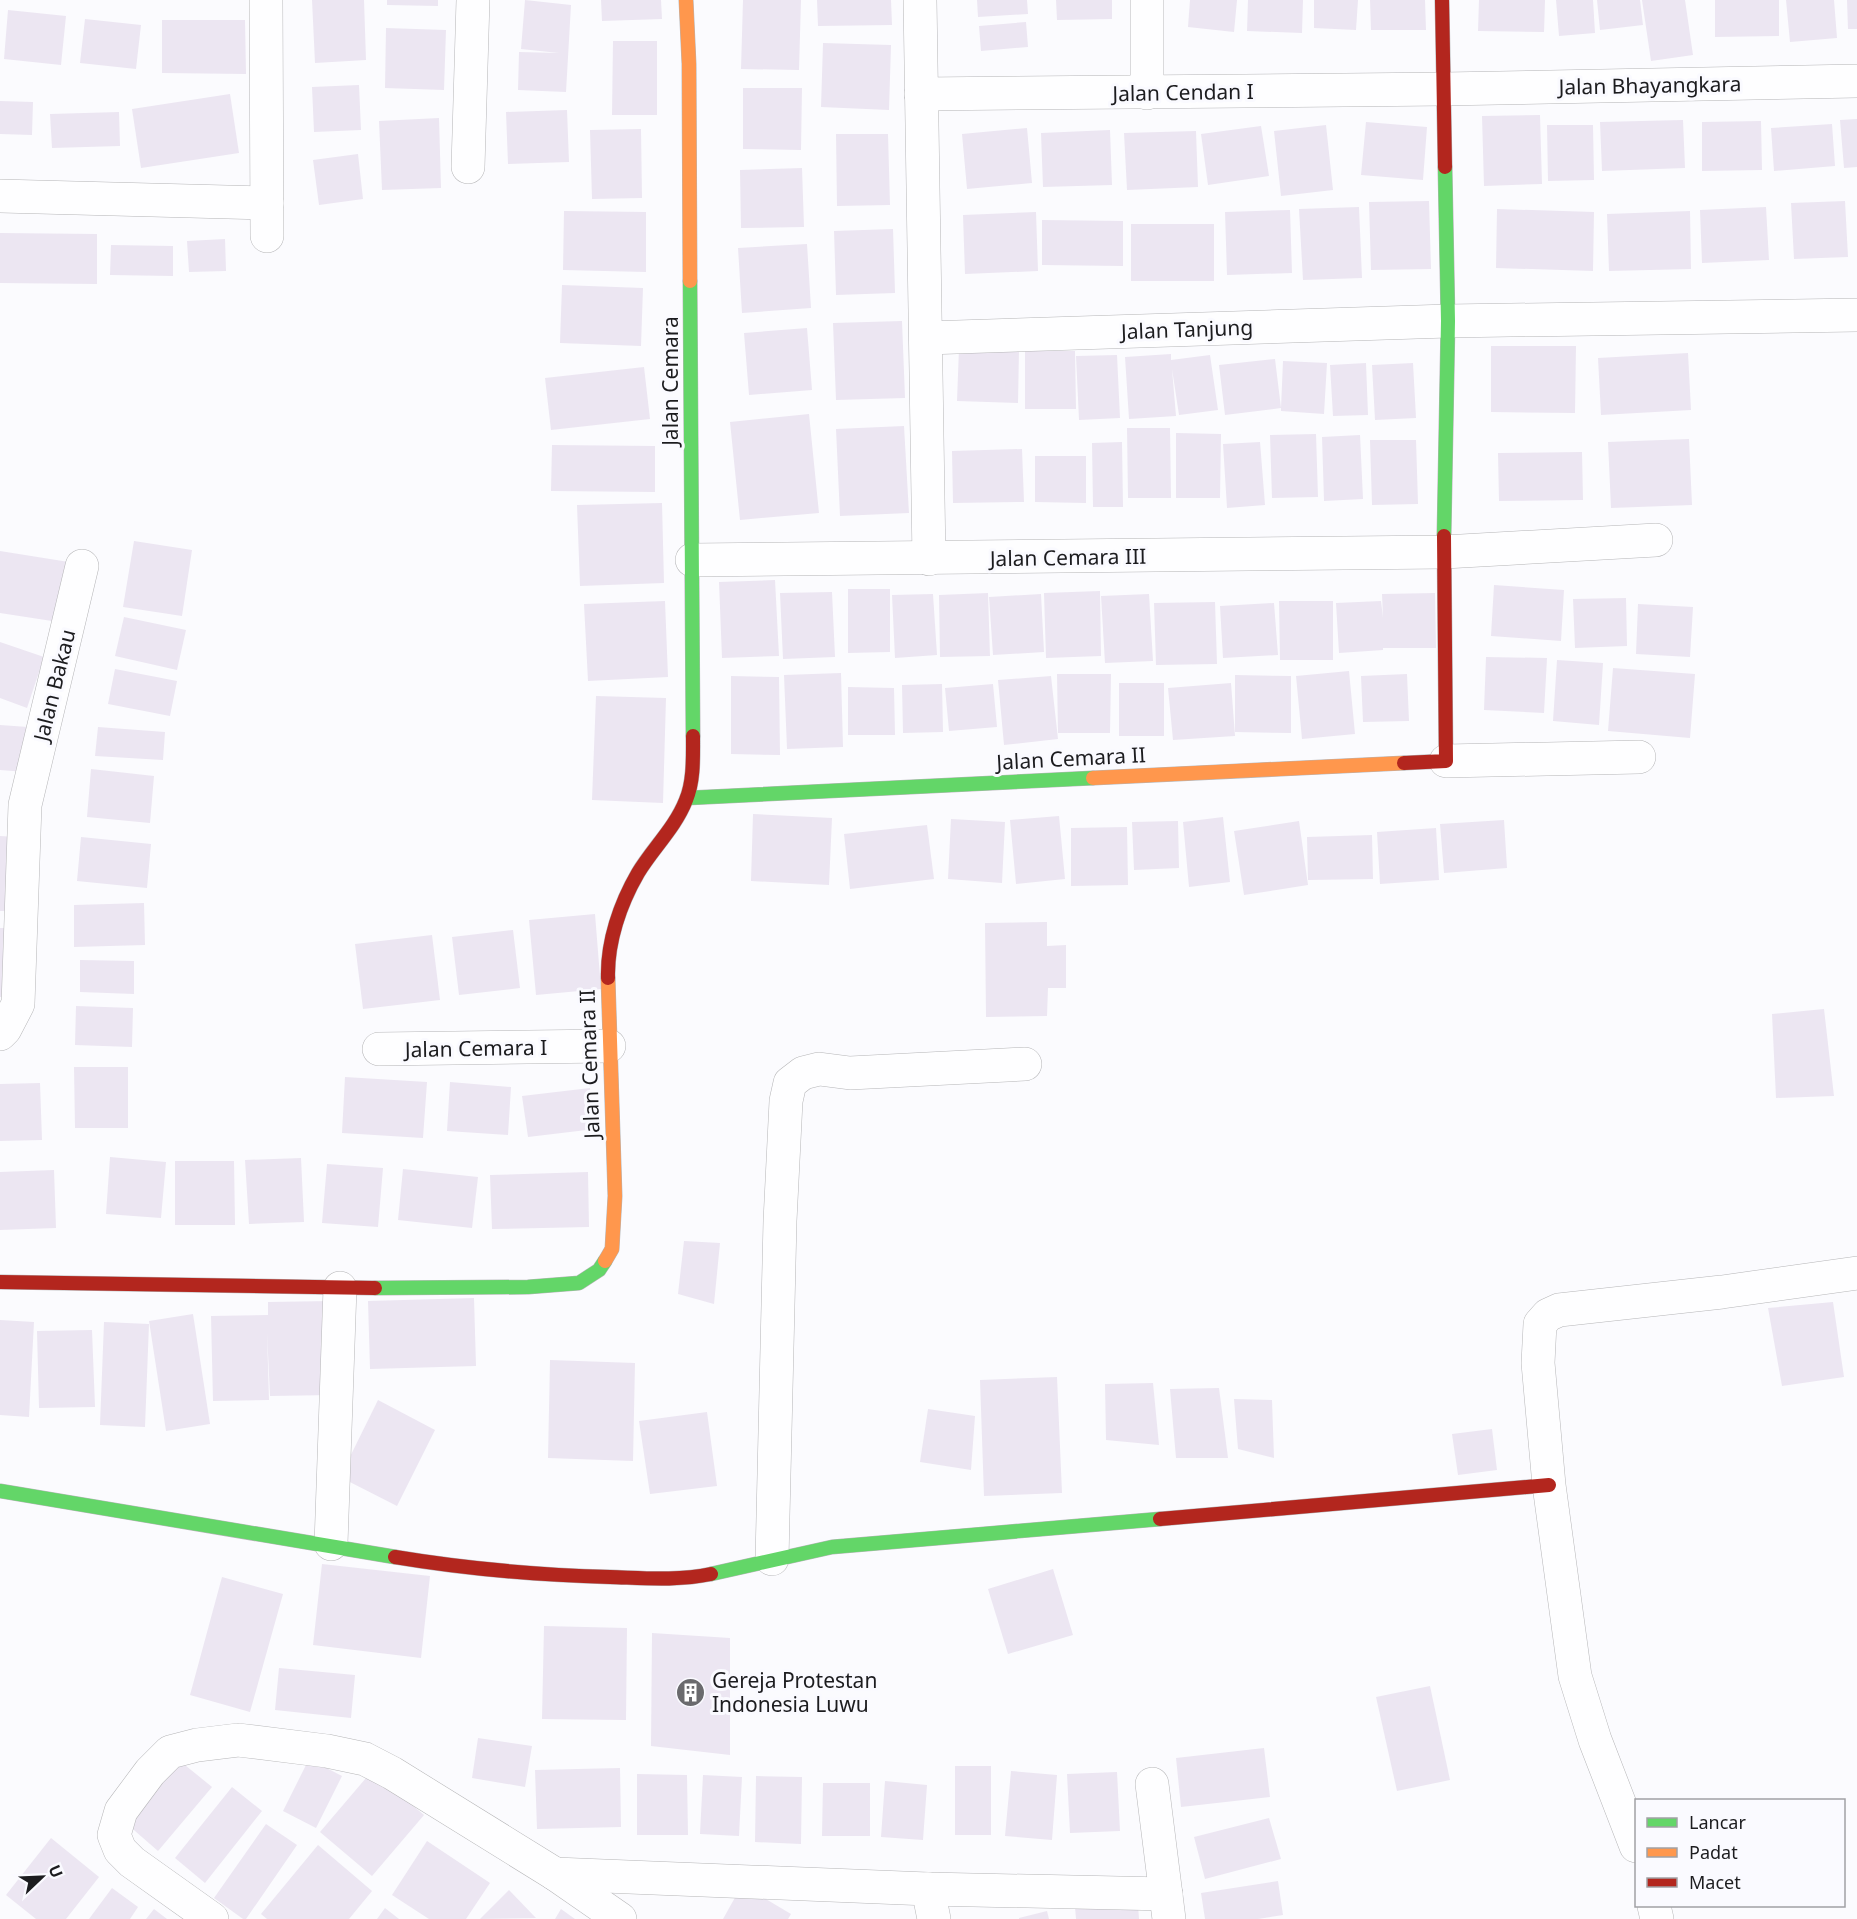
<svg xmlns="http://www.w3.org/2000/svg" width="1857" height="1919" font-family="'Noto Sans',sans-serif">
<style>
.building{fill:#ece6f2}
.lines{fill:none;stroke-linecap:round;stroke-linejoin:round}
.street-casing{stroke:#b6b6b8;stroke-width:34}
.fast-casing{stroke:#b6b6b8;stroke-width:15}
.slow-casing{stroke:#b6b6b8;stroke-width:15}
.jam-casing{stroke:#b6b6b8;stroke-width:15}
.street{stroke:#fefeff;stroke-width:33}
.fast{stroke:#63d668;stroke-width:14}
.slow{stroke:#ff974d;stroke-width:14}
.jam{stroke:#b3261e;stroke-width:14}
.labels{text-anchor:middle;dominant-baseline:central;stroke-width:6;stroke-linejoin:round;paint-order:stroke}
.street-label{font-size:21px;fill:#1c1c1f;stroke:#fafaff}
.poi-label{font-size:21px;fill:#1c1c1f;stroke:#fafaff;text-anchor:start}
</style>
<rect width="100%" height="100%" fill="#fbfbfe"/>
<g class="building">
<path d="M312,0h52l2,60 -51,3z"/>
<path d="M387,0h51v6l-51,-1z"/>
<path d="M525,0l46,5 -5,87 -48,-2 1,-38 40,1 -38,-4z"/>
<path d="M601,0h60l1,19 -60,2z"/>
<path d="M743,0h58l-2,70 -58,-1z"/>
<path d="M817,0h74l1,25 -74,1z"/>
<path d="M977,0h50l1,14 -50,3z"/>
<path d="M1056,0h56v19l-55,1z"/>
<path d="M1190,0h47l-3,32 -46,-5z"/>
<path d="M1248,0h55l-1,33 -55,-2z"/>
<path d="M1314,0h44l-2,30 -42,-2z"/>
<path d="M1370,0h55l1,30h-55z"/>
<path d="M1479,0h66l-1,32 -66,-1z"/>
<path d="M1556,0h37l2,33 -36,3z"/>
<path d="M1597,0h43l3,25 -43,5z"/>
<path d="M1642,0h43l8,55 -42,6z"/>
<path d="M1715,0h64v36l-64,1z"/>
<path d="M1786,0h48l3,38 -47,4z"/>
<path d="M1847,0h10v29h-9z"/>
<path d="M8,10l58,6 -5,49 -57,-6z"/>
<path d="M85,19l56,6 -5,44 -56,-6z"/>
<path d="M162,20h83l1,54 -84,-1z"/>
<path d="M1026,22l2,25 -47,4 -2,-25z"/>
<path d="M386,28l60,2 -2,60 -59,-2z"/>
<path d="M613,41h44v74h-45z"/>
<path d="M823,43l68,2 -2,65 -68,-3z"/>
<path d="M359,85l2,45 -47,2 -2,-45z"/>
<path d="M743,88h59l-1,62 -58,-1z"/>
<path d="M230,94l9,59 -98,15 -9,-59z"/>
<path d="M0,101l33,1 -1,33 -32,-1z"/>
<path d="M567,110l2,52 -61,2 -2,-52z"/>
<path d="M119,112l1,34 -68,2 -2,-34z"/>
<path d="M1540,115l2,69 -58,2 -2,-70z"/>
<path d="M439,118l2,70 -59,2 -3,-69z"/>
<path d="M1857,119v48l-13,1 -4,-48z"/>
<path d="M1683,120l2,48 -83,3 -2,-49z"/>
<path d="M1761,121l1,49 -60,1v-49z"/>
<path d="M1366,122l61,5 -4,53 -62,-5z"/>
<path d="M1832,124l3,42 -61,5 -3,-43z"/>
<path d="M1326,125l7,65 -52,6 -7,-65z"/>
<path d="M1547,125h46l1,55 -46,1z"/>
<path d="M1261,126l8,50 -61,9 -7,-51z"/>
<path d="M1027,128l5,55 -65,6 -5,-55z"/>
<path d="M641,129l1,69 -50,1 -2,-69z"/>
<path d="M1110,130l2,55 -69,2 -2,-54z"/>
<path d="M1196,131l2,56 -71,3 -3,-57z"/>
<path d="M836,134h52l2,71 -53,1z"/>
<path d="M358,154l5,45 -44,6 -6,-45z"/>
<path d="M802,168l2,59 -63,1 -1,-58z"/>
<path d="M1429,201l2,68 -60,1 -2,-68z"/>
<path d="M1845,201l3,56 -54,2 -3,-56z"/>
<path d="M1359,207l3,71 -59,2 -4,-71z"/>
<path d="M1766,207l3,53 -67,3 -2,-53z"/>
<path d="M1497,209l97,3 -1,59 -97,-3z"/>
<path d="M1290,210l2,63 -65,2 -2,-63z"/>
<path d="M564,211l82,1v60l-83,-2z"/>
<path d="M1690,211l1,58 -82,2 -2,-57z"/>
<path d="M1036,212l2,59 -73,3 -2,-59z"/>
<path d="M1042,220l81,1v45l-81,-1z"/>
<rect x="1131" y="224" width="83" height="57"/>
<path d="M893,229l2,64 -59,2 -2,-64z"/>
<path d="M0,233l97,1v50l-97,-1z"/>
<path d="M225,239l1,32 -37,1 -2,-31z"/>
<path d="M807,244l4,64 -69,5 -4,-65z"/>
<path d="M111,245l62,1v30l-63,-1z"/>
<path d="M562,285l81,3 -2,58 -81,-3z"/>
<path d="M902,321l3,77 -69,2 -3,-77z"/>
<path d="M807,328l5,62 -63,5 -5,-62z"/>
<path d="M1491,346h85l-1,67 -84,-1z"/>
<path d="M959,348l60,2 -1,53 -61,-2z"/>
<path d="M1025,351h50l1,58h-51z"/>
<path d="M1688,353l3,57 -90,5 -3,-57z"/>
<path d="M1171,354v6l39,-5 8,55 -39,5 -7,-46 4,47 -47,3 -4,-62z"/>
<path d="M1117,355l3,63 -41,2 -3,-64z"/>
<path d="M1275,359l6,49 2,-47 44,2 -3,51 -43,-3v-3l-56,7 -6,-50z"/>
<path d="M1366,363l2,52 -35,1 -3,-51z"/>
<path d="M1413,363l3,55 -41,2 -3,-55z"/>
<path d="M644,367l6,52 -99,11 -6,-52z"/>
<path d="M809,414l10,99 -79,7 -10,-98z"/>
<path d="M904,426l5,87 -69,3 -4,-87z"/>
<path d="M1127,428h43l1,70h-43z"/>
<path d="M1176,433l45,1 -1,64h-44z"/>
<path d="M1316,434l2,63 -46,1 -2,-63z"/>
<path d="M1360,435l3,64 -39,2 -2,-64z"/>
<path d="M1689,439l3,66 -81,3 -3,-66z"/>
<path d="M1370,440h46l2,64 -46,1z"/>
<path d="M1122,442l1,65h-30l-1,-64z"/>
<path d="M1260,442l5,63 -38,3 -4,-64z"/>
<path d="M552,445l103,1v46l-104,-1z"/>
<path d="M1022,449l2,53 -71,1 -1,-52z"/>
<path d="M1582,452l1,48 -84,1 -1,-48z"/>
<path d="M1035,456h51v47l-51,-1z"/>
<path d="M662,503l2,80 -84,3 -3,-81z"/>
<path d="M134,541l58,9 -10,66 -59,-9z"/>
<path d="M0,551l75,12 -10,60 -65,-10z"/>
<path d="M775,580l4,76 -57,2 -3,-76z"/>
<path d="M1494,585l70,5 -3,51 -70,-5z"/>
<path d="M848,589h42v63l-42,1z"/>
<path d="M1100,591l1,65 -55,2 -2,-65z"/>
<path d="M832,592l3,65 -52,2 -3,-66z"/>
<path d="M988,593l2,63 -50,1 -1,-62z"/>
<path d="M1435,593l1,55h-53v2l-44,3 -3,-50 45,-2 2,17 -1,-24z"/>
<path d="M933,594l4,61 -42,3 -3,-63z"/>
<path d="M1041,594l3,58 -51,3 -4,-58z"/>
<path d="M1149,594l4,67 -48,2 -4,-67z"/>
<path d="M1626,598l1,48 -52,2 -2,-49z"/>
<path d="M665,601l3,76 -80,4 -4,-77z"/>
<path d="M1279,601h54v59h-53z"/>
<path d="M1215,602l2,62 -61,1 -2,-62z"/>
<path d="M1274,603l4,52 -55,3 -3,-52z"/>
<path d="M1638,604l55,3 -3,50 -54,-3z"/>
<path d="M124,617l62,13 -9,40 -62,-14z"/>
<path d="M0,642l44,15 -17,51 -27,-10z"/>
<path d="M1486,657l61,1 -3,55 -60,-3z"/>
<path d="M1557,660l46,3 -4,62 -46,-4z"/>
<path d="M1613,668l82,6 -5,64 -82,-7z"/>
<path d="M115,669l62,12 -7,35 -62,-12z"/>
<path d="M1349,671l6,63 -53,5 -6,-63z"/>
<path d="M841,673l2,74 -56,2 -3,-74z"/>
<path d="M1057,674h54l-1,59h-52z"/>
<path d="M1407,674l2,47 -46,1 -2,-46z"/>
<path d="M1235,675l56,1v57l-56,-1z"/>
<path d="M731,676l48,1 1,78 -49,-1z"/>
<path d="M1051,676l7,63 -54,6 -6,-65z"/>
<rect x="1119" y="683" width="45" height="53"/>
<path d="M1231,683l4,53 -62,4 -5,-52z"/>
<path d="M942,684l1,48 -40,1 -1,-48z"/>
<path d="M993,684l4,43 -48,4 -4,-43z"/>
<path d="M848,687l46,1 1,47h-47z"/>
<path d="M596,696l70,2 -3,105 -71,-3z"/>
<path d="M0,725l28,2 -2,45 -26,-2z"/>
<path d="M98,727l67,5 -2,28 -68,-4z"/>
<path d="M91,769l63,7 -4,47 -63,-6z"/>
<path d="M753,814l79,4 -3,67 -78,-4z"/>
<path d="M1059,816l6,63 -49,5 -6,-64z"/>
<path d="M1223,817l7,65 -41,5 -6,-65z"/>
<path d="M951,819l54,3 -3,61 -54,-4z"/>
<path d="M1504,820l3,48 -63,5 -4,-49z"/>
<path d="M1178,821l1,47 -45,2 -2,-48z"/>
<path d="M1299,821l9,64 -64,10 -10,-64z"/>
<path d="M927,825l7,54 -84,10 -6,-55z"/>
<path d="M1127,827l1,58 -57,1v-58z"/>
<path d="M1436,828l3,52 -59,4 -3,-52z"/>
<path d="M1372,835l1,44 -65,1 -1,-43z"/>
<path d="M0,836l17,1 -3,74h-14z"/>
<path d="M81,837l70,7 -4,44 -70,-7z"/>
<path d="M144,903l1,42 -71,2v-42z"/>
<path d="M595,914l6,75 -65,6 -7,-75z"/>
<path d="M1047,922v24l19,-1v43h-18l-1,28 -61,1 -1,-94z"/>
<path d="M0,928h14l3,69h-17z"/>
<path d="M513,930l7,58 -61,7 -7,-58z"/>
<path d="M432,935l8,65 -77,9 -8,-65z"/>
<path d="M80,960l54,1v33l-54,-2z"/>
<path d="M76,1006l57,2 -1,39 -57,-2z"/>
<path d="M1824,1009l10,87 -58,2 -4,-84z"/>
<path d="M74,1067h54v61h-53z"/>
<path d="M345,1077l82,5 -4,56 -81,-5z"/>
<path d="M450,1082l61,5 -3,48 -61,-4z"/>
<path d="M40,1083l2,57 -42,1v-57z"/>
<path d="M590,1088l5,41 -67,8 -6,-41z"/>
<path d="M110,1157l56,5 -5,56 -55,-4z"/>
<path d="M301,1158l3,64 -55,2 -4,-64z"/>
<path d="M175,1161h59l1,64h-60z"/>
<path d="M327,1164l56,4 -5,59 -56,-4z"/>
<path d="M403,1169l75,8 -6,51 -74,-8z"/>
<path d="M54,1170l2,58 -56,2v-58z"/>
<path d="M588,1172l1,55 -97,2 -2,-54z"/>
<path d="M684,1241l36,2 -6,61 -36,-10z"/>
<path d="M474,1298l2,68 -106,3 -2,-68z"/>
<path d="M331,1301l2,94 -63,1 -3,-64 2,68 -56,1 -2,-85 57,-1v-13z"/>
<path d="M1833,1302l11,75 -62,9 -14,-78z"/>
<path d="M193,1314l17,110 -44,7 -17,-110z"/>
<path d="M0,1320l34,2 -5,95 -29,-2z"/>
<path d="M104,1322l45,2 -4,103 -45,-2z"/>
<path d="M92,1330l3,77 -56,1 -2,-77z"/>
<path d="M550,1360l85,3 -2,98 -85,-3z"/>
<path d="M1057,1377l5,116 -78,3 -4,-116z"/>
<path d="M1153,1383l6,62 -53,-5 -1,-56z"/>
<path d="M1219,1388l9,70h-52l-6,-69z"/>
<path d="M1234,1399l38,1 2,58 -36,-9z"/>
<path d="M378,1400l57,30 -38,76 -57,-29z"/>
<path d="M928,1409l47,7 -4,54 -51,-8z"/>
<path d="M707,1412l10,74 -67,8 -11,-73z"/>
<path d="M1492,1429l5,41 -39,5 -6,-41z"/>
<path d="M322,1564l108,12 -9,82 -108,-13z"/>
<path d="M1053,1569l20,66 -65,19 -20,-65z"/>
<path d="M222,1577l61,17 -33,118 -60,-17z"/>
<path d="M544,1626l83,2 -1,92 -84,-1z"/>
<path d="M652,1633l78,5v117l-79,-9z"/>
<path d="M279,1668l76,7 -4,43 -76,-8z"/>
<path d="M1430,1686l20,94 -53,11 -21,-94z"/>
<path d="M478,1738l54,8 -7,41 -53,-9z"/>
<path d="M1264,1748l6,49 -89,10 -5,-49z"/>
<path d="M309,1759l33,17 -26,52 -33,-17z"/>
<path d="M180,1761l32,26 -54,64 -31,-27z"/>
<rect x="955" y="1766" width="36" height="69"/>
<path d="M620,1768l1,59 -84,2 -2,-59z"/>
<path d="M372,1771l52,44 -52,61 -52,-44z"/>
<path d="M1011,1771l46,4 -5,65 -47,-4z"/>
<path d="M1117,1772l3,59 -50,2 -3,-59z"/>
<path d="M637,1774l50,1 1,60h-51z"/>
<path d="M703,1775l39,2 -3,59 -39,-2z"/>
<path d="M756,1776l46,1 -1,67 -46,-2z"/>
<path d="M885,1781l42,4 -4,55 -42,-3z"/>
<path d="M823,1783h47v53h-48z"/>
<path d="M232,1787l30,24 -57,72 -30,-25z"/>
<path d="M1269,1818l12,41 -76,20 -11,-42z"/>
<path d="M266,1824l31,21 -51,74h-3l-29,-21z"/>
<path d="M51,1838l48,39 -33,42h-30l-30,-24z"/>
<path d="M427,1841l63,42 -24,36h-37l-37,-24z"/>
<path d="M318,1845l54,46 -23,28h-82l-6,-5z"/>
<path d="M1278,1881l5,34 -25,4h-53l-4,-26z"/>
<path d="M742,1885l49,29 -3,5h-65z"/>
<path d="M112,1888l26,19 -8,12h-41z"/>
<path d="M509,1890l27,28 -56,1z"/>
<path d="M1138,1905l1,14h-63l-1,-12z"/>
<path d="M385,1908l14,11h-22z"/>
<path d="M154,1909l13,10h-21z"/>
<path d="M561,1909l14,10h-20z"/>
<path d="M1047,1911l2,8h-30v-1z"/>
</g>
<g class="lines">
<defs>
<g id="street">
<path d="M266,0l1,236"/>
<path d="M920,0l9,559"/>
<path d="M1147,93v-93"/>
<path d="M921,94l523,-5 413,-8"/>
<path d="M468,167l5,-167"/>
<path d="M0,196l267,7"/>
<path d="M926,338l522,-17 409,-6"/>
<path d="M692,560l752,-8 212,-12"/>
<path d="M1446,761l193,-4"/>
<path d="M0,1034l5,-5 13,-25 7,-199 57,-239"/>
<path d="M379,1049l230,-3"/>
<path d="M331,1544l9,-256"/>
<path d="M772,1559l8,-338 6,-120 4,-18 13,-10 16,-4 31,4 175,-9"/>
<path d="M1152,1784l17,135"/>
<path d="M1636,1846l-41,-106 -20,-64 -26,-191 -11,-122 2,-39 8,-9 11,-5 163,-18 135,-19"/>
<path d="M555,1874l373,15 238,5"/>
<path d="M928,1889l6,30"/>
<path d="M1654,1906l3,13"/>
<path d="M212,1919l-80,-57 -12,-12 -6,-15 7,-24 29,-39 20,-20 27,-7 41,-5 89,11 38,8 27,14 163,101 65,45"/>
</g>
<g id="fast">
<path d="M690,281l3,455"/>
<path d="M1444,536l4,-215 -3,-154"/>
<path d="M687,798l406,-20"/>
<path d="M375,1288l153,-1 51,-4 20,-13 6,-9"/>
<path d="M0,1491l395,66"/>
<path d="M711,1574l121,-27 328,-28"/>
</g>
<g id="slow">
<path d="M686,0l3,64 1,217"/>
<path d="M1093,778l311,-15"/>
<path d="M605,1261l7,-12 3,-53 -7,-218"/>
</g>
<g id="jam">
<path d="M1442,0l3,167"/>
<path d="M1404,763l42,-2 -2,-225"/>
<path d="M608,978c-1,-36 12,-74 30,-105 15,-25 37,-45 48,-73 8,-19 7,-43 7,-64"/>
<path d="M0,1282l375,6"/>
<path d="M1160,1519l389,-34"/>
<path d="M395,1557c72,12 142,18 215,20 34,1 67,4 101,-3"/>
</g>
</defs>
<use href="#street" class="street-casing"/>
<use href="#fast" class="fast-casing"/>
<use href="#slow" class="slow-casing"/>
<use href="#jam" class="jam-casing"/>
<use href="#street" class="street"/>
<use href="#fast" class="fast"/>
<use href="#slow" class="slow"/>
<use href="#jam" class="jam"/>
</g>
<defs>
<symbol id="building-disc" viewBox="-11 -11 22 22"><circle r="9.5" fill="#6a6a6d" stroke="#fafaff"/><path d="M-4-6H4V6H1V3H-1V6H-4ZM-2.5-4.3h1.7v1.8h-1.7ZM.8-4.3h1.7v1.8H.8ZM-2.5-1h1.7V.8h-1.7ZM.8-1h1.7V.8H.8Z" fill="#fff"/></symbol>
</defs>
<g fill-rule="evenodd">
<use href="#building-disc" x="674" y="1676" width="33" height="33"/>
</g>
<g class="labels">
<g class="street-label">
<text transform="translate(1650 85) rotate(-1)">Jalan Bhayangkara</text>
<text transform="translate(1183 92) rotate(-1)">Jalan Cendan I</text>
<text transform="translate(1187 329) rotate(-2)">Jalan Tanjung</text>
<text transform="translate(670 381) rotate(-90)">Jalan Cemara</text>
<text transform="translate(1068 557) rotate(-1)">Jalan Cemara III</text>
<text transform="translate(54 685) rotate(-76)">Jalan Bakau</text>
<text transform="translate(1071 758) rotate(-3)">Jalan Cemara II</text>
<text transform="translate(476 1048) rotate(-1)">Jalan Cemara I</text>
<text transform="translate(589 1064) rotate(-92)">Jalan Cemara II</text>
</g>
<g class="poi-label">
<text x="712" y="1680">Gereja Protestan<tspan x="712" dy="24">Indonesia Luwu</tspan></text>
</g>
</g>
<rect x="1635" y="1799" width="210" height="108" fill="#fafaff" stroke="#a1a1a5" stroke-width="1.5"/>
<rect x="1647" y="1818" width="30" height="9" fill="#63d668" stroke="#a1a1a5" stroke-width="1.5"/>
<text x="1689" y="1829" font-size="18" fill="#1c1c1f">Lancar</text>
<rect x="1647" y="1848" width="30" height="9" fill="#ff974d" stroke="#a1a1a5" stroke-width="1.5"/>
<text x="1689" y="1859" font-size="18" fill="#1c1c1f">Padat</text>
<rect x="1647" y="1878" width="30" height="9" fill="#b3261e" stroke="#a1a1a5" stroke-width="1.5"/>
<text x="1689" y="1889" font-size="18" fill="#1c1c1f">Macet</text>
<g transform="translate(42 1877) rotate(67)" stroke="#fafaff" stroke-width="4.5" paint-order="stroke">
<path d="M0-4.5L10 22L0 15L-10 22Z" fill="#1c1c1f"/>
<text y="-9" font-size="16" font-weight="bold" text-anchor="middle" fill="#1c1c1f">U</text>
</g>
</svg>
